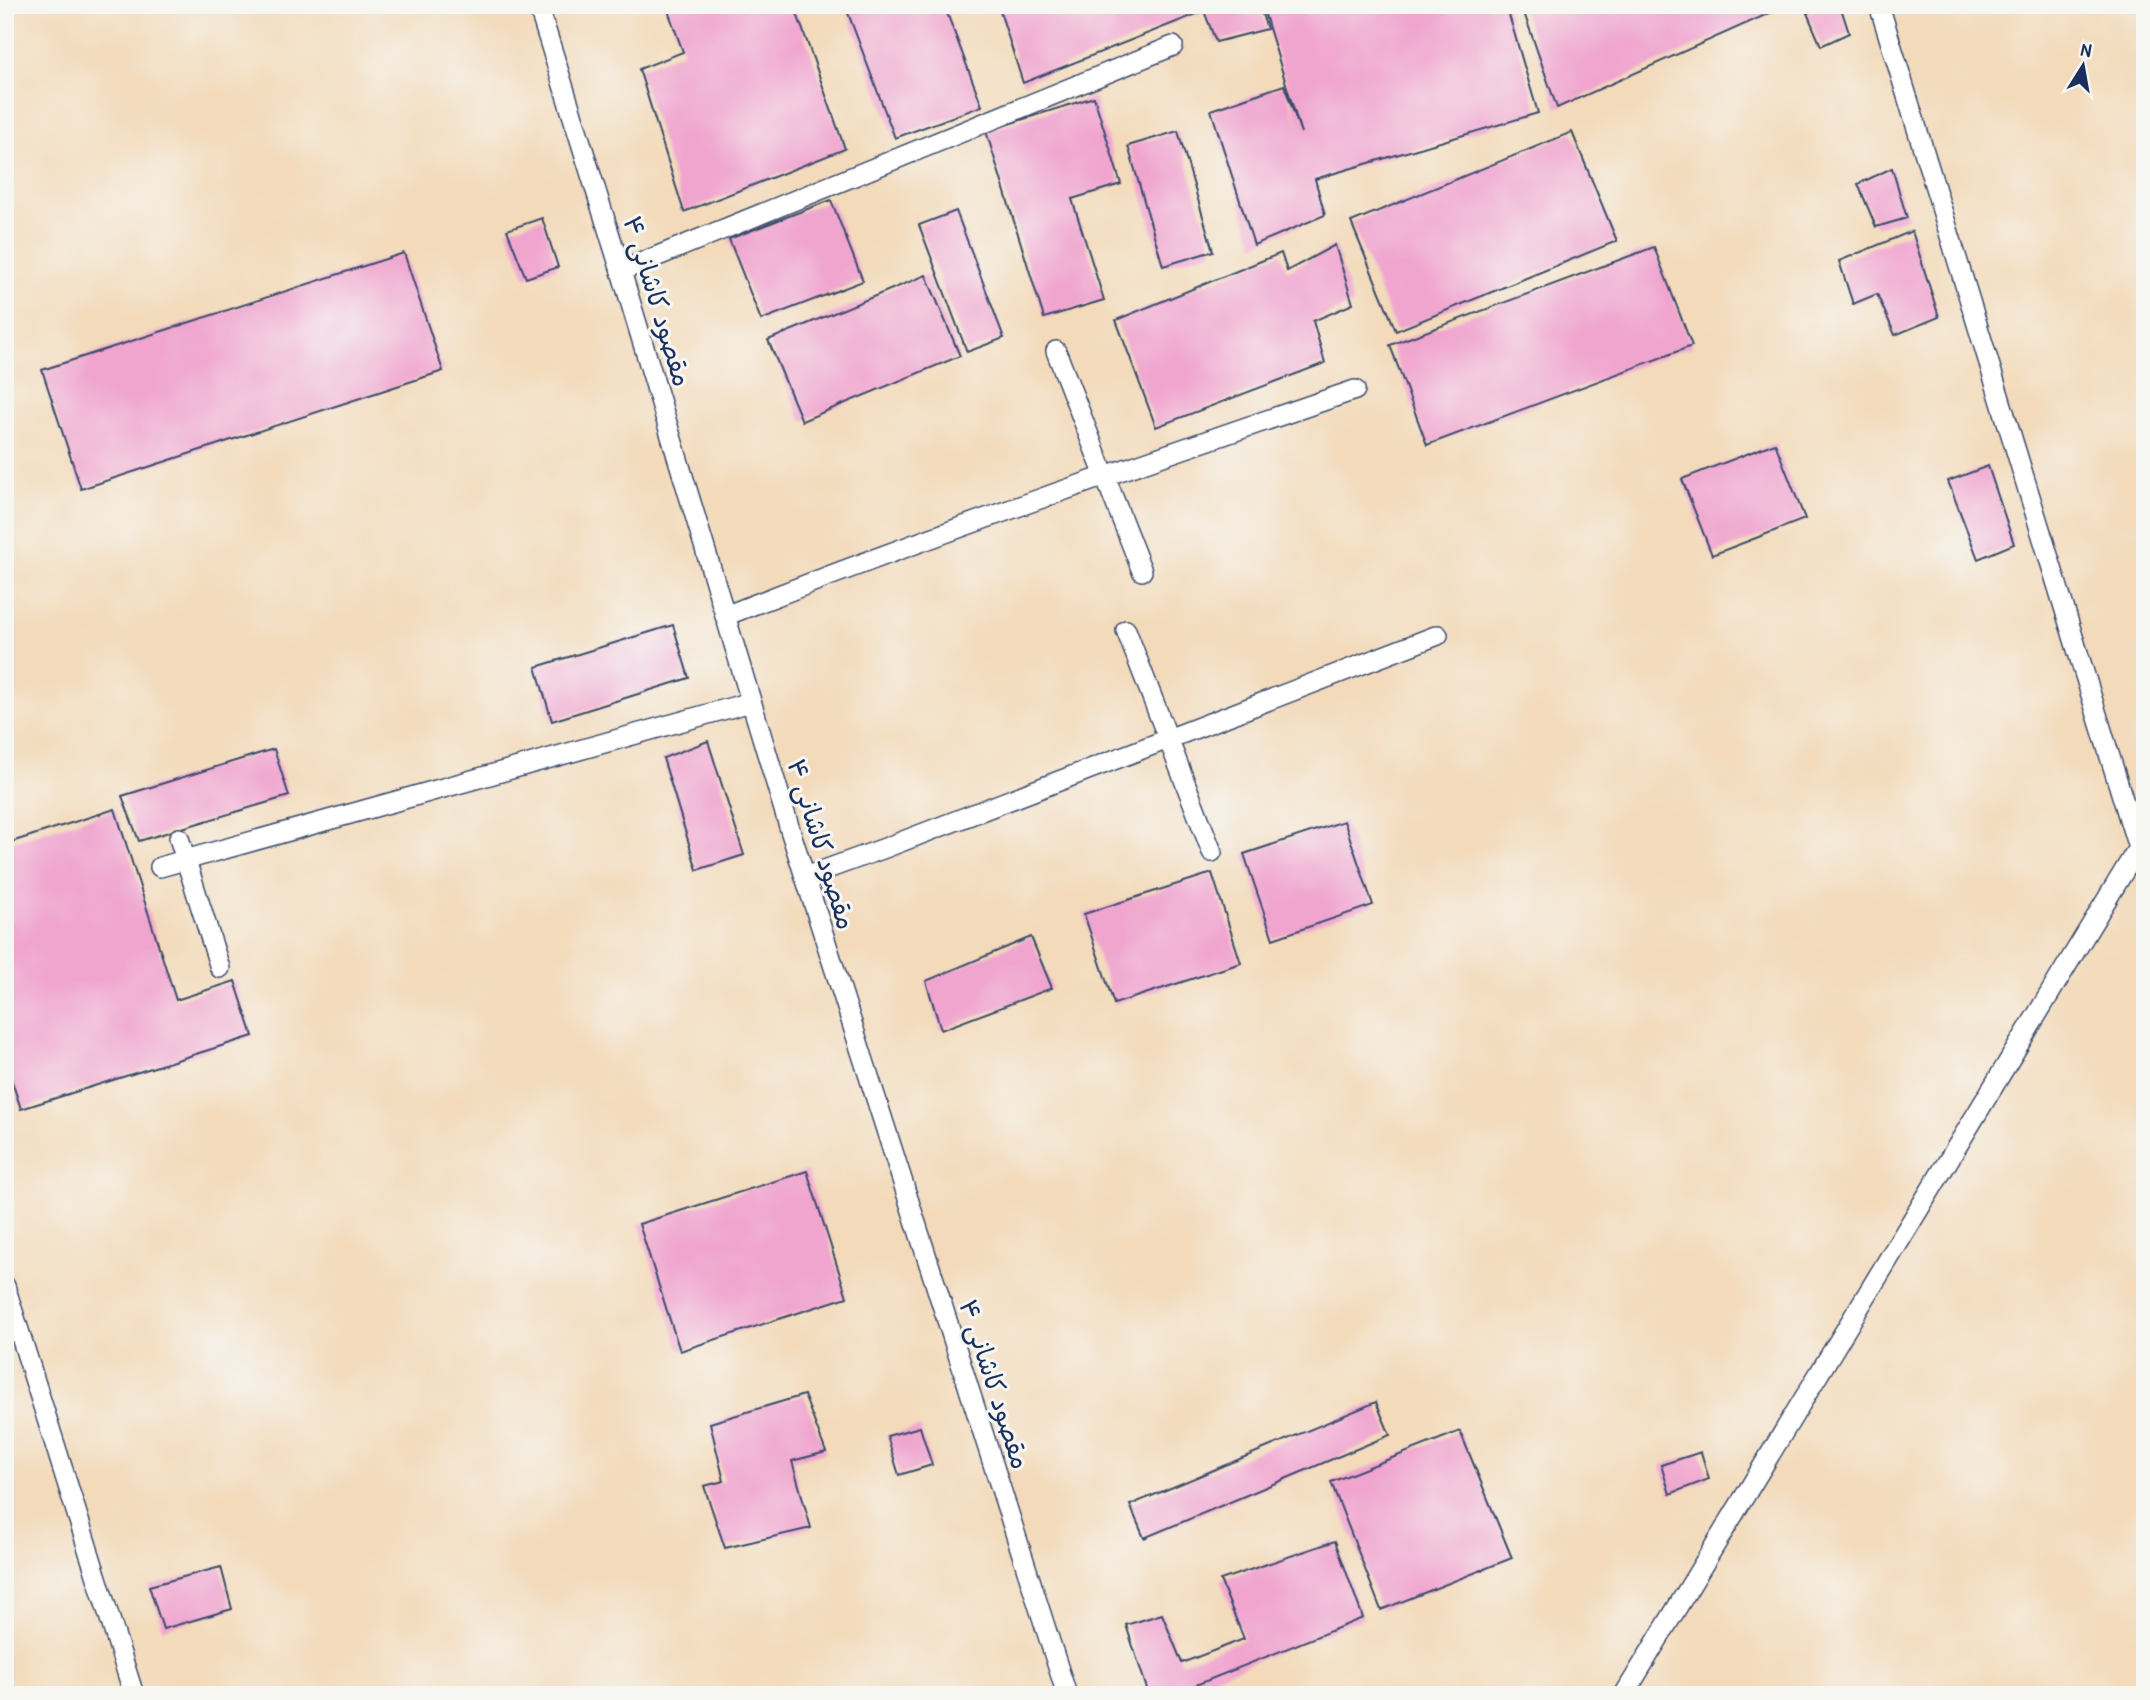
<svg xmlns="http://www.w3.org/2000/svg" width="2150" height="1700" font-family="'Patrick Hand','Playpen Sans Arabic',sans-serif">
<style>
.building{fill:#f0a5cf}
.lines{fill:none;stroke-linecap:round;stroke-linejoin:round}
.service-casing{stroke:#3b496c;stroke-width:22}
.service{stroke:#fff;stroke-width:19}
.labels{text-anchor:middle;dominant-baseline:central;stroke-width:6;stroke-linejoin:round;paint-order:stroke}
.street-label{font-size:26px;fill:#1b2f5e;stroke:#f6f6f2}
</style>
<rect width="100%" height="100%" fill="#f6f6f2"/>
<filter id="ink" filterUnits="userSpaceOnUse"><feTurbulence type="fractalNoise" baseFrequency=".0143" numOctaves="2"/><feDisplacementMap in="SourceGraphic" scale="14" xChannelSelector="R" yChannelSelector="G"/><feConvolveMatrix kernelMatrix="1 2 1 2 8 2 1 2 1" color-interpolation-filters="sRGB"/></filter>
<filter id="wash" filterUnits="userSpaceOnUse"><feTurbulence type="fractalNoise" baseFrequency=".00686" numOctaves="4" result="noise"/><feDisplacementMap in="SourceGraphic" scale="28" xChannelSelector="R" yChannelSelector="G"/><feGaussianBlur stdDeviation="1.57" result="paint"/><feColorMatrix in="noise" values="0 0 0 0 0 0 0 0 0 0 0 0 0 0 0 0 0 1.4 0 .05"/><feComposite in="paint" operator="in"/></filter>
<g filter="url(#wash)">
<rect width="100%" height="100%" fill="#f3daba"/>
<g id="blocks">
<g class="building">
<path d="M666,5h128l51,144 -161,63 -45,-143 44,-17z"/>
<path d="M845,5h99l38,101 -87,32z"/>
<path d="M998,5h261l8,24 -51,13 -12,-31 -181,72z"/>
<path d="M1262,5h244l32,108 -223,66 10,36 -71,30 -43,-135 73,-25 17,48z"/>
<path d="M1528,5h260l-231,103 -35,-101z"/>
<path d="M1826,5h14l9,28 -28,13 -14,-33z"/>
<path d="M1094,97l27,87 -49,15 32,101 -60,18 -58,-187z"/>
<path d="M1178,131l35,120 -50,15 -35,-120z"/>
<path d="M1572,132l45,109 -221,90 -45,-109z"/>
<path d="M1892,168l15,50 -31,9 -18,-43z"/>
<path d="M831,200l32,81 -102,39 -32,-81z"/>
<path d="M956,211l48,127 -37,14 -48,-127z"/>
<path d="M542,218l16,49 -32,11 -19,-48z"/>
<path d="M1912,231l27,86 -44,18 -18,-41 -24,10 -14,-43z"/>
<path d="M1335,245l18,59 -40,17 12,42 -169,64 -40,-107 165,-67 6,18z"/>
<path d="M1654,247l38,99 -265,99 -37,-100z"/>
<path d="M404,253l39,118 -362,118 -39,-119z"/>
<path d="M926,275l34,81 -158,65 -34,-81z"/>
<path d="M1775,443l30,76 -93,36 -30,-76z"/>
<path d="M1988,466l26,78 -36,15 -30,-78z"/>
<path d="M673,625l16,53 -137,43 -16,-54z"/>
<path d="M708,741l36,114 -47,15 -34,-112z"/>
<path d="M274,749l15,47 -150,45 -17,-45z"/>
<path d="M115,809l61,191 59,-19 18,55 -232,73 -16,-49v-216z"/>
<path d="M1344,821l29,84 -100,34 -29,-85z"/>
<path d="M1212,873l29,90 -127,41 -30,-90z"/>
<path d="M1031,937l21,51 -111,42 -15,-49z"/>
<path d="M807,1171l40,126 -167,54 -41,-127z"/>
<path d="M804,1395l22,57 -34,9 19,67 -86,20 -21,-62 20,-5 -14,-58z"/>
<path d="M1376,1402l14,33 -246,103 -14,-33z"/>
<path d="M920,1427l12,38 -33,10 -12,-39z"/>
<path d="M1460,1431l52,127 -131,52 -50,-128z"/>
<path d="M1701,1452l8,27 -39,15 -9,-29z"/>
<path d="M1335,1541l28,77 -192,77h-22l-23,-70 36,-11 20,49 62,-24 -24,-59z"/>
<path d="M221,1567l11,42 -69,20 -14,-43z"/>
</g>
</g>
</g>
<g filter="url(#ink)">
<use href="#blocks" fill-opacity="0" stroke="#3b496c" stroke-width="2"/>
<g class="lines">
<defs>
<g id="service">
<path d="M538,5l83,266 170,562 276,862"/>
<path d="M621,271l552,-225"/>
<path d="M1056,351l86,220"/>
<path d="M725,616c208,-82 419,-154 630,-226"/>
<path d="M1126,630l86,222"/>
<path d="M179,838l41,130"/>
<path d="M160,867l591,-165"/>
<path d="M805,877l80,-29 553,-213"/>
<path d="M5,1286l129,409"/>
<path d="M1624,1695l514,-847 -259,-843"/>
</g>
</defs>
<use href="#service" class="service-casing"/>
<use href="#service" class="service"/>
</g>
</g>
<g class="labels">
<g class="street-label">
<text transform="translate(658 301) rotate(73)">مقصود کاشانی ۴</text>
<text transform="translate(822 844) rotate(73)">مقصود کاشانی ۴</text>
<text transform="translate(995 1384) rotate(72)">مقصود کاشانی ۴</text>
</g>
</g>
<rect width="2150" height="1700" fill="none" stroke="#f6f6f2" stroke-width="28"/>
<g transform="translate(2083 66) rotate(11)" stroke="#f6f6f2" stroke-width="5" paint-order="stroke">
<path d="M0-5L12 26L0 18L-12 26Z" fill="#1b2f5e"/>
<text y="-10" font-size="19" font-weight="bold" text-anchor="middle" fill="#1b2f5e">N</text>
</g>
</svg>
